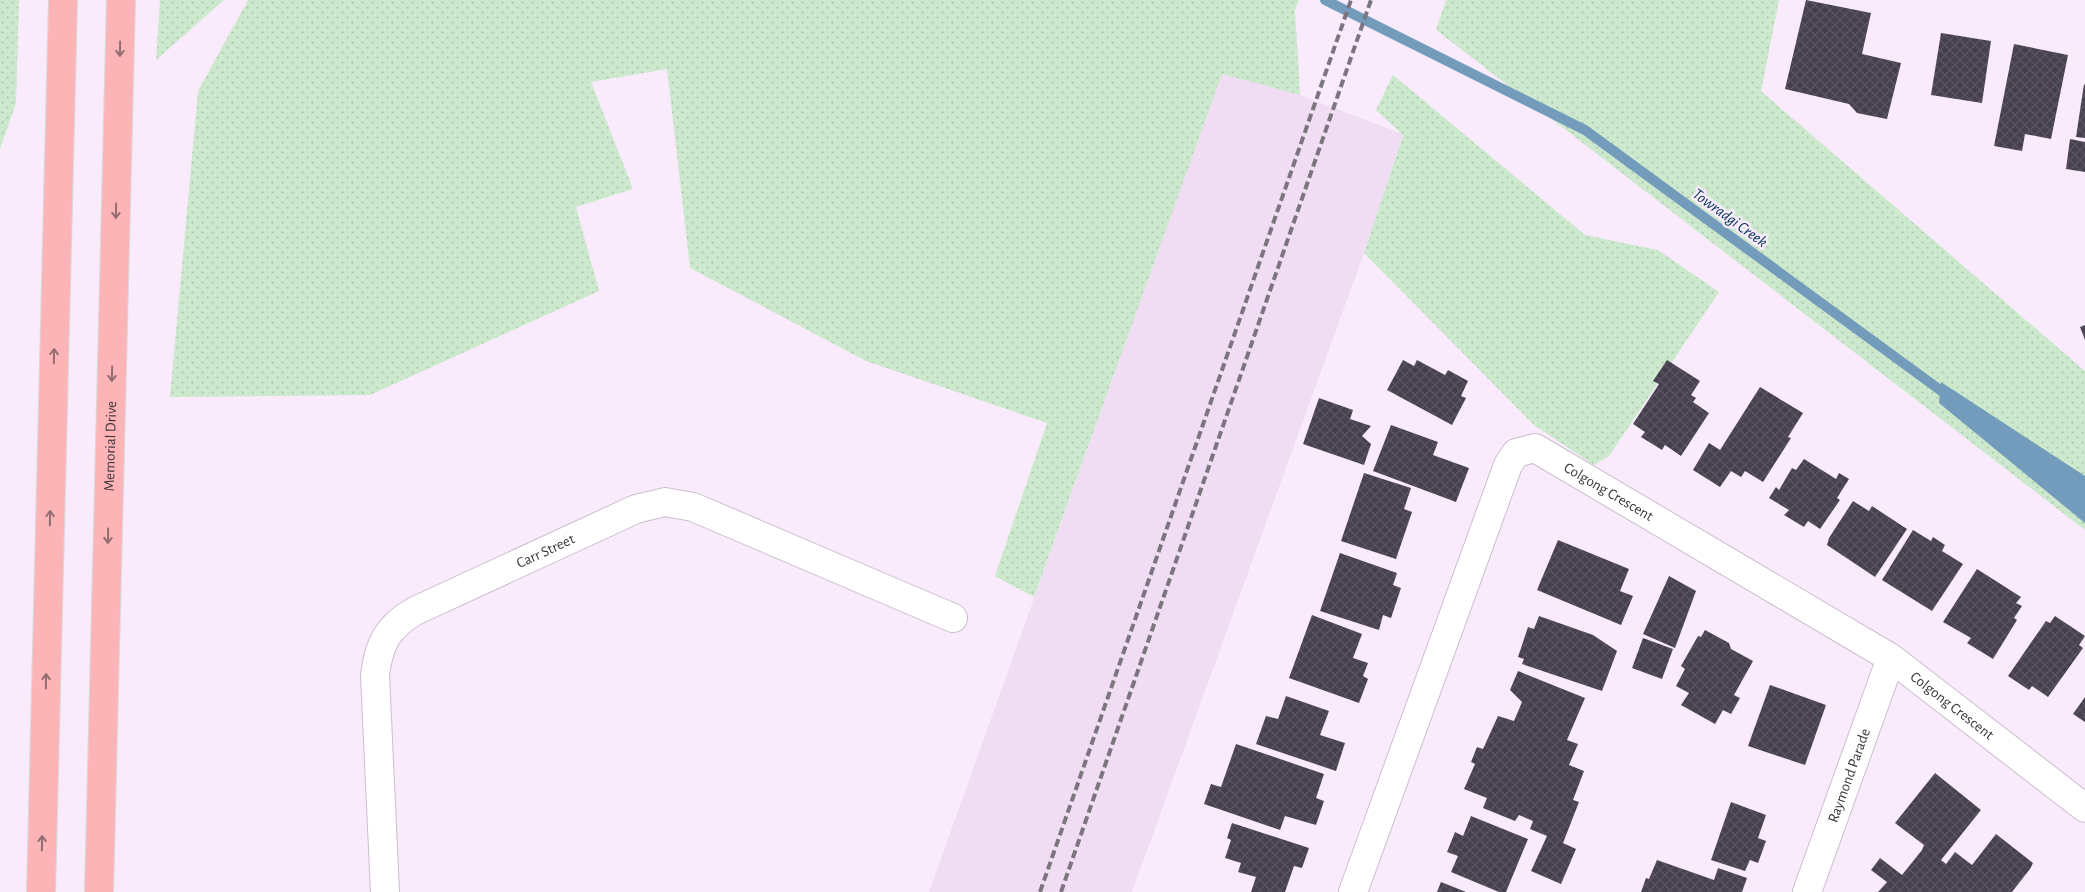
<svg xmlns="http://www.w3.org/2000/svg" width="2085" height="892" font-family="'Alegreya Sans',sans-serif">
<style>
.built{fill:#f0ddf4}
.grass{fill:url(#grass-dots)}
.water{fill:#739bbc}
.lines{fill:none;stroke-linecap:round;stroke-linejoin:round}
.stream{stroke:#739bbc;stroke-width:10}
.building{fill:url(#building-cross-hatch)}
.street-casing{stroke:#cbbece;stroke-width:30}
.primary-casing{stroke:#d8d7d8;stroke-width:30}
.street{stroke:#fff;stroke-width:28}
.primary{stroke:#fdb4b6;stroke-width:28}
.rail{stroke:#7c747e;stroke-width:4;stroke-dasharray:8 4;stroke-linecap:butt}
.oneway{stroke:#926e72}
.labels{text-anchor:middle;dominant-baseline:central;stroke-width:5;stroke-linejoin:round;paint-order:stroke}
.street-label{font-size:15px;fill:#3a353b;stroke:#f9ebfc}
.water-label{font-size:16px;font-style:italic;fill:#003555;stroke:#f9ebfc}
</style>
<defs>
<pattern id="grass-dots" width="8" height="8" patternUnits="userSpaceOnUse" patternTransform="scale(1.25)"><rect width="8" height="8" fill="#cce9cd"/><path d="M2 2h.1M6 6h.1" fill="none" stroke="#b0c8b1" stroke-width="1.8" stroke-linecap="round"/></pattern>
<pattern id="building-cross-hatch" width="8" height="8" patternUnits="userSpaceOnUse" patternTransform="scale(1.25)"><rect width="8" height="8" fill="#47404f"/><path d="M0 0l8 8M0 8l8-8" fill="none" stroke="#5a5461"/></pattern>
</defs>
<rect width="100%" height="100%" fill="#f9ebfc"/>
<path class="built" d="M1222,73l78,22 103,39 -39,119 -232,639h-203z"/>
<g class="grass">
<path d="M0,0h19l-3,103 -16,46z"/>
<path d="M160,0h64l-68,60z"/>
<path d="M248,0h1051l-4,10 5,85 -78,-21 -188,523 -39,-21 52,-153 -181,-62 -176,-93 -23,-199 -76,13 42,107 -57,18 23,84 -229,104 -200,2 28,-306z"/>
<path d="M1446,0h333l-18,91 324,280v159l-649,-500z"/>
<path d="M1393,75l192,160 73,15 61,42 -110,164 -15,9 -60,-40 -170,-172 39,-118 -27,-25z"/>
</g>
<path class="water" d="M1941,382l144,94v47l-146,-120z"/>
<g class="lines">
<path class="stream" d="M1325,0l260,130 366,268"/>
</g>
<g class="building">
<path d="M1806,0l65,13 -9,41 39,9 -14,56 -30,-6 -8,-9 -64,-15z"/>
<path d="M1941,33l50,8 -9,62 -51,-8z"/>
<path d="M2014,44l54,11 -17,84 -26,-5 -3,17 -28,-5z"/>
<path d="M2084,84l1,1v53l-9,-1z"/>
<path d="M2070,139l15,3v30l-19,-3z"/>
<path d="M2085,325v15l-5,-13z"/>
<path d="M1403,360l11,6 3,-6 28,15 3,-5 20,11 -7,15 5,2 -14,27 -65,-35z"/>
<path d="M1667,360l33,21 -9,14 5,3 -3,4 16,11 -28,43 -16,-11 -3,5 -21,-13 4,-5 -12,-8 26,-40 -6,-3z"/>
<path d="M1760,387l43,26 -15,24 3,1 -28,44 -18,-11 -4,6 -10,-6 -11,16 -27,-17 16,-27 11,7z"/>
<path d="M1319,398l34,12 -3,9 21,7 -9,10 9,8 -7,21 -61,-21z"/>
<path d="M1391,425l47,17 -5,13 36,13 -13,34 -83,-31z"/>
<path d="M1804,459l32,20 3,-6 10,6 -12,19 3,2 -20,29 -12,-8 -4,6 -20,-12 5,-5 -20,-12 7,-11 3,3 13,-22 4,2z"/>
<path d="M1364,473l47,15 -7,21 8,3 -16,47 -55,-18z"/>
<path d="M1853,501l16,10 3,-5 35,23 -32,48 -48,-32 2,-7z"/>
<path d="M1913,530l18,11 2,-4 12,8 -3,6 21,13 -31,47 -50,-31z"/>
<path d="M1558,540l71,29 -9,22 13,5 -12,29 -84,-35z"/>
<path d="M1340,553l57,20 -4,12 8,3 -10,30 -8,-3 -4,15 -59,-19z"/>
<path d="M1977,569l44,28 -5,6 6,3 -8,12 3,2 -24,39 -26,-16 4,-5 -28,-16z"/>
<path d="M1669,576l27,15 -21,57 -32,-14z"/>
<path d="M1312,615l50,19 -9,24 15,5 -5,13 5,3 -9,24 -70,-25z"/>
<path d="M1539,616l54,19 24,16 -15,40 -80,-27 2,-5 -6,-2 10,-30 6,2z"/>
<path d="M2055,616l30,20 -6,9 4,3 -35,49 -16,-11 -3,4 -21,-14 38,-55 4,2z"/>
<path d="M1705,630l24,13 2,6 22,12 -19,34 6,3 -9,16 -8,-4 -8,14 -34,-19 8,-12 -13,-7 9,-17 -4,-3 17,-30 3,1z"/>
<path d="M1643,638l30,11 -11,30 -30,-11z"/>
<path d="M1518,671l67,27 -18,42 11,4 -9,21 15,6 -11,29 6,2 -16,41 13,6 -15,35 -30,-13 16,-35 -17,-7 3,-8 -14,-6 -4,6 -32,-13 4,-10 -23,-9 11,-25 -4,-2 6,-15 6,2 15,-33 16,5 8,-19 -12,-12z"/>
<path d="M1770,685l56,20 -21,60 -57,-19z"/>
<path d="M1286,696l43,15 -9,24 25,8 -9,28 -80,-27 10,-28 12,3z"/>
<path d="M2085,697v25l-12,-8z"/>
<path d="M1236,744l88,30 -8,24 8,3 -8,24 -31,-9 -5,14 -76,-26 7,-20 10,3z"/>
<path d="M1935,773l46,37 -40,50 5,4 9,-12 17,13 24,-31 37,29 -3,6 -18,23h-134l9,-10 -16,-12 9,-12 22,17 20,-25 2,-5 -29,-22z"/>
<path d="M1731,802l35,13 -8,23 8,3 -8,22 -8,-3 -5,11 -34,-11z"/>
<path d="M1471,816l57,23 -22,53h-7l-48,-20 7,-16 -11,-4 8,-20 8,4z"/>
<path d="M1232,823l77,25 -7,20 -8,-2 -9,26h-34l5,-15 -18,-5 3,-9 -16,-5 6,-18 -4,-2z"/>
<path d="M1657,860l57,20 4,-12 29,10 -5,14h-101l5,-14 3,1z"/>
<path d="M1441,882l25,10h-29z"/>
</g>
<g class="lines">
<defs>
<g id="street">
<path id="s1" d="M385,892l-10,-217c4,-31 12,-48 40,-64l221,-102 29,-7 28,5 260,111"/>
<path id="s2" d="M1353,892l155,-427 8,-12 19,-5 356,210 194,150"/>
<path id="s3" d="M1807,892l84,-234"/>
</g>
<g id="primary">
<path d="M41,892l22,-892"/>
<path id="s4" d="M99,892l22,-892"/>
</g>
</defs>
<use href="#street" class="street-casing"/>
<use href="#primary" class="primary-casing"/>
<use href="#street" class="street"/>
<use href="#primary" class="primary"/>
<g class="rail">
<path d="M1040,892l311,-892"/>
<path d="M1061,892l310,-892"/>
</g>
</g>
<defs><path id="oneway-shaft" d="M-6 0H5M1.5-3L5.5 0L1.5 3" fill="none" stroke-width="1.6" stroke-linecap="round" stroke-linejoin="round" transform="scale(1.25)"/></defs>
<g class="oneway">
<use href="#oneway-shaft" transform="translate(120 49) rotate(91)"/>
<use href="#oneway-shaft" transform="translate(116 211) rotate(91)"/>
<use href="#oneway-shaft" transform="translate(54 356) rotate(-89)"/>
<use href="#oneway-shaft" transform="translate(112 374) rotate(91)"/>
<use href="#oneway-shaft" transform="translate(50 518) rotate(-89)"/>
<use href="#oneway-shaft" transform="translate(108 536) rotate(91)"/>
<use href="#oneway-shaft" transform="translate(46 681) rotate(-89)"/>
<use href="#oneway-shaft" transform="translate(42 843) rotate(-89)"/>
</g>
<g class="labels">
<g class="street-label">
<text stroke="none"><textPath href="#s4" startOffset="446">Memorial Drive</textPath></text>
<text stroke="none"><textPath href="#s2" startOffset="574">Colgong Crescent</textPath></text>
<text stroke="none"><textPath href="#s1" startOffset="440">Carr Street</textPath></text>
<text stroke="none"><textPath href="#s2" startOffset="979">Colgong Crescent</textPath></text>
<text stroke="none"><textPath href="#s3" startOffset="124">Raymond Parade</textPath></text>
</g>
<g class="water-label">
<text transform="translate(1730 218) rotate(36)">Towradgi Creek</text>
</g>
</g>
</svg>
